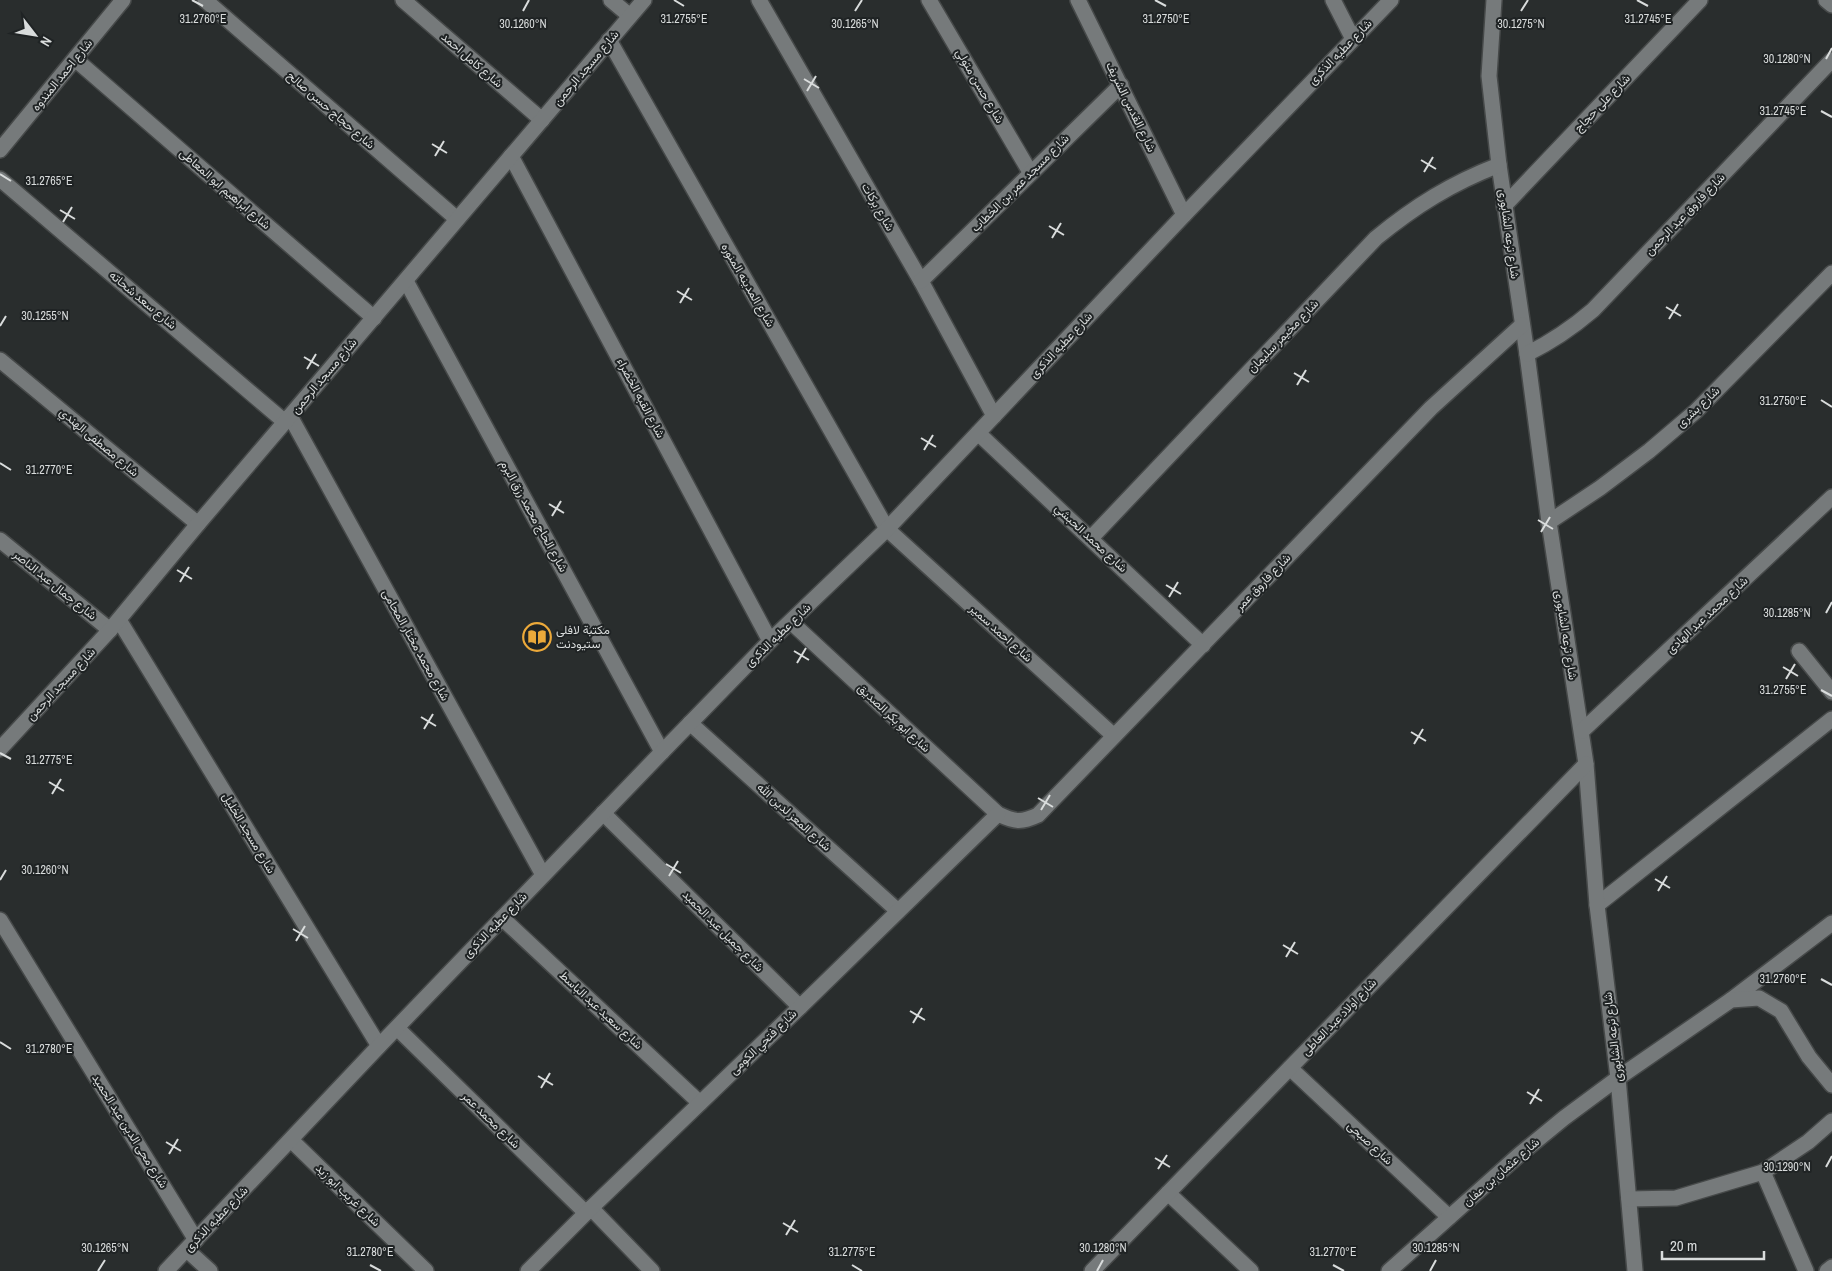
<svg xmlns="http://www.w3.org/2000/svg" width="1832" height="1271" font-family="'Archivo Narrow',Vazirmatn,sans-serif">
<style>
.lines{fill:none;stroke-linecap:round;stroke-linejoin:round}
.service-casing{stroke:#464949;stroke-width:18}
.minor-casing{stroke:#464949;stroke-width:18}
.service{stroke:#767a7b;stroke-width:15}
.minor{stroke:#767a7b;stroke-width:15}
.ticks{fill:none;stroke:#d9dcdc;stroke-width:2}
.labels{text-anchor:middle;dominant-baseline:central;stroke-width:4;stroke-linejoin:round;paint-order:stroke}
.street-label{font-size:12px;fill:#d9dcdc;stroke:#1f2324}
.poi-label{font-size:12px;fill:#d9dcdc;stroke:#1f2324;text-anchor:start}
.ticks-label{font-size:12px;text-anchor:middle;fill:#d9dcdc;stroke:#1f2324;stroke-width:4;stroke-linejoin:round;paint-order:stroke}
</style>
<rect width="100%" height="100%" fill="#292d2d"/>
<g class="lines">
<defs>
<g id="service">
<path d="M1799,651l33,41"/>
<path d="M1597,905l235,-186"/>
<path d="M1731,1000l101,-77"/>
</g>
<g id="minor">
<path d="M205,0l252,219"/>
<path d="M403,0l139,120"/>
<path d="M611,0l19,16"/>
<path d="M759,0l162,281 73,135"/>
<path d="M929,0l101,172"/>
<path d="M1078,0l106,215"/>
<path d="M1333,0l20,39"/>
<path d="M1494,0l-5,76 10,89 28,189 22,168 37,242 11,141 21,173 17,193"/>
<path d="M1826,0l6,5"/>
<path d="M609,40l278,489 227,207"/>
<path d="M75,59l299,259"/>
<path d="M0,150l123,-150"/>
<path d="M511,156l259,485"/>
<path d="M0,179l285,243"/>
<path d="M1504,206l196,-206"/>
<path d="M406,281l256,471"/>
<path d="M921,281l200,-196"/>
<path d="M1527,354c24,-12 45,-26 66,-44l239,-250"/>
<path d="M0,360l198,164"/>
<path d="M290,416l253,459"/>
<path d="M978,433l225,212"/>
<path d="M1549,522l51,-34 49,-37 47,-40 136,-138"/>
<path d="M1091,538l285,-300c39,-32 76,-55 123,-73"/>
<path d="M0,540l110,90"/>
<path d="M119,620l260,426"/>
<path d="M791,622l207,192c17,8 23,9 40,1l393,-407 91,-83"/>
<path d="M690,723l208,188"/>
<path d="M1582,731l250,-234"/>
<path d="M0,749l110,-119 88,-106 446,-524"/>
<path d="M603,813l197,194"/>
<path d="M502,918l198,185"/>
<path d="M0,920l196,320"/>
<path d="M397,1028l189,185"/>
<path d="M1290,1068l159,149"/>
<path d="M291,1140l135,131"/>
<path d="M1763,1172l43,99"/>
<path d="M1168,1193l83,78"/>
<path d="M1629,1199l47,-1 87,-26 45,-30 24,-21"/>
<path d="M591,1208l61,63"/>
<path d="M187,1250l23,21"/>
<path d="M166,1271l213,-225 283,-294 108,-111 117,-112 297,-314 207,-215"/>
<path d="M528,1271l63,-63 209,-201 198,-193"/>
<path d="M1092,1271l494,-507"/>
<path d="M1389,1271l130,-116 45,-37 54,-40 113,-78 28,-2 22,13 28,46 23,28"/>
<path d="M1827,1271l5,-4"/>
</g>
</defs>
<use href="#service" class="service-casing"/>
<use href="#minor" class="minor-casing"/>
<use href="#service" class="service"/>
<use href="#minor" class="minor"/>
</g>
<path class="ticks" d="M192,0l11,6M674,0l10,6M1155,0l11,6M1637,0l11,6M523,11l6,-11M855,11l7,-11M1521,11l7,-11M1826,59l6,-11M804,79l15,9M807,91l9,-15M1821,111l11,6M432,144l15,9M435,156l9,-15M1421,160l15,9M1424,172l9,-15M0,174l11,7M60,210l15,9M63,222l9,-15M1049,226l15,9M1052,238l9,-15M677,291l15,9M680,303l9,-15M1666,307l15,9M1669,319l9,-15M0,326l6,-10M304,357l15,9M307,369l9,-15M1294,373l15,9M1297,385l9,-15M1821,400l11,7M921,438l15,9M924,450l9,-15M0,463l11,7M549,504l15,9M552,516l9,-15M1538,520l15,9M1541,532l9,-15M177,570l15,9M180,582l9,-15M1166,585l15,9M1169,597l9,-15M1826,613l6,-11M794,651l15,9M797,663l9,-15M1783,667l15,9M1786,679l9,-15M1821,690l11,6M421,717l15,9M424,729l9,-15M1411,732l15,9M1414,744l9,-15M0,753l11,6M49,782l15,9M52,794l9,-15M1038,798l15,9M1041,810l9,-15M666,864l15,9M669,876l9,-15M1655,879l15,9M0,880l6,-10M1658,891l9,-15M293,929l15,9M296,941l9,-15M1283,945l15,9M1286,957l9,-15M1821,979l11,6M910,1011l15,9M913,1023l9,-15M0,1042l11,7M538,1076l15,9M541,1088l9,-15M1527,1092l15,9M1530,1104l9,-15M166,1142l15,9M169,1154l9,-15M1155,1158l15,9M1826,1167l6,-11M1158,1169l9,-14M783,1223l15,9M786,1235l9,-15M370,1265l11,6M852,1265l10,6M1333,1265l11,6M98,1271l7,-11M1097,1271l6,-11M1430,1271l6,-11"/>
<defs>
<symbol id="library-ring" viewBox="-11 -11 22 22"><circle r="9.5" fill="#1f2324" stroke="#eca93a" stroke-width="1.5"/><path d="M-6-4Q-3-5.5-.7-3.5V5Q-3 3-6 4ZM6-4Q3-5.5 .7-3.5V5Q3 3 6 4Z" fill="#eca93a"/></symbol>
</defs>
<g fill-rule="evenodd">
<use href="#library-ring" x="521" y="621" width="32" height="32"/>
</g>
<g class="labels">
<g class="street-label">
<text transform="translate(1340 52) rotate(-46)">شارع عطيه الذكرى</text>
<text transform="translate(472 60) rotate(41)">شارع كامل احمد</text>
<text transform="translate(586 68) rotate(-50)">شارع مسجد الرحمن</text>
<text transform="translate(62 75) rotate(-51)">شارع احمد المندوه</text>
<text transform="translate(980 86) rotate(60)">شارع حسن متولي</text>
<text transform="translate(1602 103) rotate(-46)">شارع على حجاج</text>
<text transform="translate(1131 107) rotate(64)">شارع القدس الشريف</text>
<text transform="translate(331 110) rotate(41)">شارع حجاج حسن صالح</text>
<text transform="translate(1020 183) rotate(-45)">شارع مسجد عمر بن الخطاب</text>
<text transform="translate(225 189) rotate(41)">شارع ابراهيم ابو المعاطى</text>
<text transform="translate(878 207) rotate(60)">شارع بركات</text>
<text transform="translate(1685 214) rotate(-46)">شارع فاروق عبد الرحمن</text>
<text transform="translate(1509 234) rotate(82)">شارع ترعه الشابورى</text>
<text transform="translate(748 285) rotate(60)">شارع المدينه المنوره</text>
<text transform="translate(143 300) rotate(40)">شارع سعد شحاته</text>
<text transform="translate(1283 336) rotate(-46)">شارع مخيمر سليمان</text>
<text transform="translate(1061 345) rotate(-47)">شارع عطيه الذكرى</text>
<text transform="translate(324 376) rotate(-50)">شارع مسجد الرحمن</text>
<text transform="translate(641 398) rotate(62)">شارع القبه الخضراء</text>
<text transform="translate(1698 407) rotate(-43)">شارع بشرى</text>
<text transform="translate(99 442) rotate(40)">شارع مصطفى الهندي</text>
<text transform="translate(534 516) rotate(61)">شارع الحاج محمد رزق البرم</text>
<text transform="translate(1091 538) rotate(43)">شارع محمد الحبشي</text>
<text transform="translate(1263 582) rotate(-46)">شارع فاروق عمر</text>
<text transform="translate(55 585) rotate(39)">شارع جمال عبد الناصر</text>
<text transform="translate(1707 615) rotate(-43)">شارع محمد عبد الهادى</text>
<text transform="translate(1001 633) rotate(42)">شارع احمد سمير</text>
<text transform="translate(778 635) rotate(-44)">شارع عطيه الذكرى</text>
<text transform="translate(1566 635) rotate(81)">شارع ترعه الشابورى</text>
<text transform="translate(416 645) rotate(61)">شارع محمد مختار المحامى</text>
<text transform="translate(61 684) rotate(-47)">شارع مسجد الرحمن</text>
<text transform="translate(894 718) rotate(43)">شارع ابو بكر الصديق</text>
<text transform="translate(794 817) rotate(42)">شارع المعز لدين الله</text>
<text transform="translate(249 833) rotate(59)">شارع مسجد الخليل</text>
<text transform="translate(495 925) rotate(-46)">شارع عطيه الذكرى</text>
<text transform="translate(723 931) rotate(45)">شارع جميل عبد الحميد</text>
<text transform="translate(601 1010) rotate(43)">شارع سعيد عبد الباسط</text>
<text transform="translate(1339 1017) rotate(-46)">شارع اولاد عبد العاطى</text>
<text transform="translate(1613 1037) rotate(-97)">شارع ترعه الشابورى</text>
<text transform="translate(763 1042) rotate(-44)">شارع فتحي الكومى</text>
<text transform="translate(491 1120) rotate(44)">شارع محمد عمر</text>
<text transform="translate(130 1131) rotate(58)">شارع محى الدين عبد الحميد</text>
<text transform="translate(1370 1143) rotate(43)">شارع صبحى</text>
<text transform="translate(1501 1172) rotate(-41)">شارع عثمان بن عفان</text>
<text transform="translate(348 1195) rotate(44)">شارع غريب ابو زيد</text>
<text transform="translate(216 1219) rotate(-46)">شارع عطيه الذكرى</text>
</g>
<g class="poi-label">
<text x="556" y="630">مكتبة لافلى<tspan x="556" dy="14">ستيودنت</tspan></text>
</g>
</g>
<g class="ticks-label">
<text x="203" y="23">31.2760°E</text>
<text x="684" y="23">31.2755°E</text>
<text x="1166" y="23">31.2750°E</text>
<text x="1648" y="23">31.2745°E</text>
<text x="523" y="28">30.1260°N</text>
<text x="855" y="28">30.1265°N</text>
<text x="1521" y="28">30.1275°N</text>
<text x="1787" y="63">30.1280°N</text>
<text x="1783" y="115">31.2745°E</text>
<text x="49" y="185">31.2765°E</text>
<text x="45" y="320">30.1255°N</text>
<text x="1783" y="405">31.2750°E</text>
<text x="49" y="474">31.2770°E</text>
<text x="1787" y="617">30.1285°N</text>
<text x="1783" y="694">31.2755°E</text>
<text x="49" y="764">31.2775°E</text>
<text x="45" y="874">30.1260°N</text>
<text x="1783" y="983">31.2760°E</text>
<text x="49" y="1053">31.2780°E</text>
<text x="1787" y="1171">30.1290°N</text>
<text x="105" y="1252">30.1265°N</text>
<text x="1103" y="1252">30.1280°N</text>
<text x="1436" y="1252">30.1285°N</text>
<text x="370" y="1256">31.2780°E</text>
<text x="852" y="1256">31.2775°E</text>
<text x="1333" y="1256">31.2770°E</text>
</g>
<g transform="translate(35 35) rotate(121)" stroke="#1f2324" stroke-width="4" paint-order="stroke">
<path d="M0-4L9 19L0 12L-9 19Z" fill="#d9dcdc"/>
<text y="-8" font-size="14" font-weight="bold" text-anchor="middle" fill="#d9dcdc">N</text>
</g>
<path d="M1662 1251v8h102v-8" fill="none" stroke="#d9dcdc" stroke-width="2.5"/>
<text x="1670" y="1251" font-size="15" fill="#d9dcdc" stroke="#1f2324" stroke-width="4" paint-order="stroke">20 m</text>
</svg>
